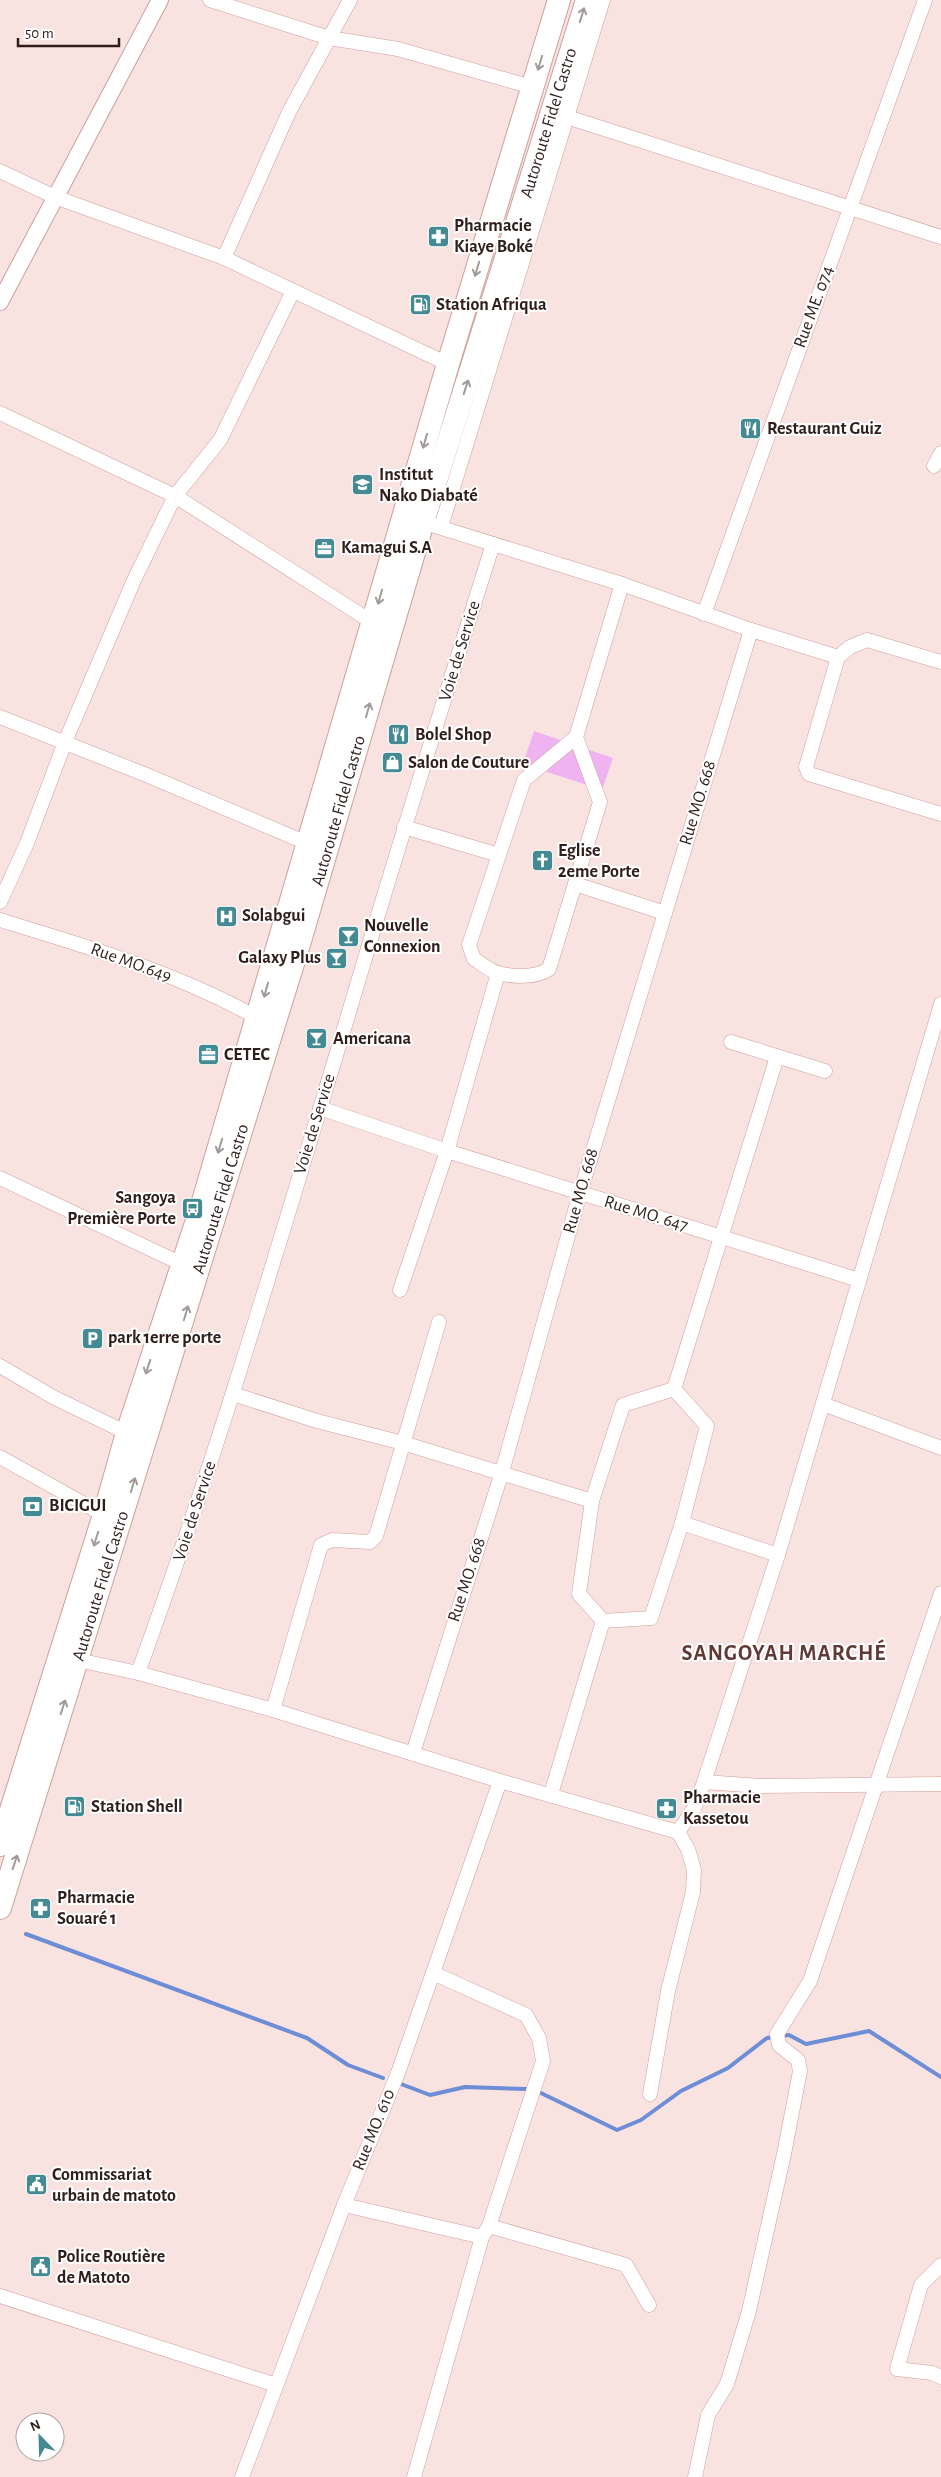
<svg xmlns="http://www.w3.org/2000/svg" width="941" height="2477" font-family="'Alegreya Sans',sans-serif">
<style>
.green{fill:#efb3f1}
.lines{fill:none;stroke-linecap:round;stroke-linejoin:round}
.stream{stroke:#6d8dd6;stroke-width:4}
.minor-casing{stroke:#d09f9a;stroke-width:15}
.tertiary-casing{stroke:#d09f9a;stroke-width:18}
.trunk-casing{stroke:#d09f9a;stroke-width:24}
.minor{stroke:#fff;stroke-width:14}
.tertiary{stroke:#fff;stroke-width:16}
.trunk{stroke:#fff;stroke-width:22}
.oneway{stroke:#a29a99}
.labels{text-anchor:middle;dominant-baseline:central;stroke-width:4;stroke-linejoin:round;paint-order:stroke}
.street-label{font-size:18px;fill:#301e1c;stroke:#fff}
.poi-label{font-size:18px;font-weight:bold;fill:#301e1c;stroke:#fff;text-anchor:start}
.district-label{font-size:22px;font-weight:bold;letter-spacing:1px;fill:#623935;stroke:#fff}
</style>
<rect width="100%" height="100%" fill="#f8e3e0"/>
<path class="green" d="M534,731l79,27 -11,32 -79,-26z"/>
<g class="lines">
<g class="stream">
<path d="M26,1934l281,104 41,27 35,13"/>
<path d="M401,2084l29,11 35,-8 62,2"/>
<path d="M541,2093l76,37 24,-10 40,-29 47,-23 39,-30 22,-3 17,9 63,-13 72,46"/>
</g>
<defs>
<g id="minor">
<path d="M210,0l119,38 69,11 134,38"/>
<path d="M567,117l374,120"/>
<path d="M0,171l55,26 169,61 224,106"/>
<path d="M224,258l65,-146 61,-112"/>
<path d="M0,413l175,83 197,126"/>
<path d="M934,466l7,-13"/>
<path d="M432,525l190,59 129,46 87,27"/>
<path d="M441,527l162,-527"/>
<path d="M704,614l221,-614"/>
<path d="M941,662l-74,-22 -17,7 -12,10 -32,110 3,7 132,40"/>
<path d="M0,717l144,57 163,69"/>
<path d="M576,737l-52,43 -55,165 5,14c7,4 16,12 24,14 15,4 38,5 51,-4l51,-167 -24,-65 46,-153"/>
<path d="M404,827l95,28"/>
<path d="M575,884l90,29"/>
<path d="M0,902l27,-59 38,-101 69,-162 41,-84 45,-56 73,-149"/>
<path d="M0,920c89,27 177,53 258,98"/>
<path d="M731,1042l94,29"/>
<path d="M320,1108l127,43 412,129"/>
<path d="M0,1178l182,86"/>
<path d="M400,1290l47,-139 51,-178"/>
<path d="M0,1366l53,31 74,36"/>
<path d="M233,1394l84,27 86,22 189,58"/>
<path d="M823,1404l118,44"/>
<path d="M0,1457l104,58"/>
<path d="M682,1523l96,32"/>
<path d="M603,1621l48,-3 31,-95 25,-97 -33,-37 103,-332"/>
<path d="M78,1660l60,13 135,37 227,71 178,51 17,-25 9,-25 57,4 180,-2"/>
<path d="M138,1673c76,-209 139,-422 203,-634 49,-166 100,-330 152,-495"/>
<path d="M273,1710l48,-165 11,-5 38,2 6,-6 63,-214"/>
<path d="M413,1753l89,-281 78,-279 171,-563"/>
<path d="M704,1782l74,-227 163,-551"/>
<path d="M551,1794l52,-173 -24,-27 13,-93 31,-96 51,-16"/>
<path d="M650,2094l18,-103 25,-99 1,-22 -6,-21 -10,-17"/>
<path d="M344,2205l138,32"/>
<path d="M489,2226l137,39 23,40"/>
<path d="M941,2265l-20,20 -24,84 35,4 9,4"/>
<path d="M0,2296l276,89"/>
<path d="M242,2477l102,-272 54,-132 102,-292"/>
<path d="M414,2477l68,-240 7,-11 54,-165 -4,-23 -13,-23 -93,-42"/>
<path d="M695,2477l13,-62 19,-31 22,-73 35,-157 16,-83 -2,-11 -19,-15 -2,-11 33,-53 131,-388"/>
</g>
<path id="tertiary" d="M0,302l160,-302"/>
<g id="trunk">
<path d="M0,1845l104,-330 23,-82 74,-225 247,-844 111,-364"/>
<path d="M0,1908l300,-967 123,-419 164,-522"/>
</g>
</defs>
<use href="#minor" class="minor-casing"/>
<use href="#tertiary" class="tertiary-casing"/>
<use href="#trunk" class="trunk-casing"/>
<use href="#minor" class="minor"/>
<use href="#tertiary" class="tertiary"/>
<use href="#trunk" class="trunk"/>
</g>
<defs><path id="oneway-shaft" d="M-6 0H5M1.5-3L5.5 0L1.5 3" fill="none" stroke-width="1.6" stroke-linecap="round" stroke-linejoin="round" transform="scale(1.25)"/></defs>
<g class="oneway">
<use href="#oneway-shaft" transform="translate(582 15) rotate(-73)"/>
<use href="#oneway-shaft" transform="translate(540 63) rotate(107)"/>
<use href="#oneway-shaft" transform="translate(477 269) rotate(107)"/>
<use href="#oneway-shaft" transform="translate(466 387) rotate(-72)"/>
<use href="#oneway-shaft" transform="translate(425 441) rotate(106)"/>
<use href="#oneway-shaft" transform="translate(380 597) rotate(106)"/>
<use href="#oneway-shaft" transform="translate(368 710) rotate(-74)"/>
<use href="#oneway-shaft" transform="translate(266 990) rotate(106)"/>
<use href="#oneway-shaft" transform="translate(220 1146) rotate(107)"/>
<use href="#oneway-shaft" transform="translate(186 1313) rotate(-73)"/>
<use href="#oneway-shaft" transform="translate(148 1367) rotate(108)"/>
<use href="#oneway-shaft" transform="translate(133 1485) rotate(-73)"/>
<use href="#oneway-shaft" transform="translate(96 1539) rotate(107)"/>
<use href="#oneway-shaft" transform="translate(63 1707) rotate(-72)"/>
<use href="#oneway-shaft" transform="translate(15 1862) rotate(-72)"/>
</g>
<defs>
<symbol id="pharmacy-square" viewBox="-11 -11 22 22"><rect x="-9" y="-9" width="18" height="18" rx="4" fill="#448a93" stroke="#fff"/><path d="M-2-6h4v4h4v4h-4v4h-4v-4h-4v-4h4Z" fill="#fff"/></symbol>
<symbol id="fuel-square" viewBox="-11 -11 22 22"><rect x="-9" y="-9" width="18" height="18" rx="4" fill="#448a93" stroke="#fff"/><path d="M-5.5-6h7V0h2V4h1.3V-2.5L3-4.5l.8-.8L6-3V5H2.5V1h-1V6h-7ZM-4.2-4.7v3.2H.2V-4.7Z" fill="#fff"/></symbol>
<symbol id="restaurant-square" viewBox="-11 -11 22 22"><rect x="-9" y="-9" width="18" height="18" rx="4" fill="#448a93" stroke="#fff"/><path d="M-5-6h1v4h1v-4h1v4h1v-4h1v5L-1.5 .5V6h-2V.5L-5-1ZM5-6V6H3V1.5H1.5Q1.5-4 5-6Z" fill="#fff"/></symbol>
<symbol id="university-square" viewBox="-11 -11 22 22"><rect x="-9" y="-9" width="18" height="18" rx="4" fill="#448a93" stroke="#fff"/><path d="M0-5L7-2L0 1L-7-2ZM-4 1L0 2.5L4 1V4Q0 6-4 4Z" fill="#fff"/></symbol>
<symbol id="office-square" viewBox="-11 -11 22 22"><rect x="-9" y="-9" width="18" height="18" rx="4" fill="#448a93" stroke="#fff"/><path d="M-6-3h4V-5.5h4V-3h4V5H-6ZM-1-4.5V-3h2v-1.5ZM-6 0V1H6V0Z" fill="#fff"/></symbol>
<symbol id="shop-square" viewBox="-11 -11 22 22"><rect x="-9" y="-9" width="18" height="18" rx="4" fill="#448a93" stroke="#fff"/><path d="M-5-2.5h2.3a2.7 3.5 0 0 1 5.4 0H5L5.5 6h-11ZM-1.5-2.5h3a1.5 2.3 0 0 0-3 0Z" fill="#fff"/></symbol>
<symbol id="church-square" viewBox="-11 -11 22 22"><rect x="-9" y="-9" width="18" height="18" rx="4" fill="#448a93" stroke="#fff"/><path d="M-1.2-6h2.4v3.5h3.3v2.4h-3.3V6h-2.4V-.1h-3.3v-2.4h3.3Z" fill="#fff"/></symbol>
<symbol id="hospital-square" viewBox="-11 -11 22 22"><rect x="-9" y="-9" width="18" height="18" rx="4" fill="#448a93" stroke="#fff"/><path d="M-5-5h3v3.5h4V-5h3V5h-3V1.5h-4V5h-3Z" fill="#fff"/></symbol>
<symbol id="bar-square" viewBox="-11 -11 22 22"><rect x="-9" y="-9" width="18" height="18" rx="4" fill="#448a93" stroke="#fff"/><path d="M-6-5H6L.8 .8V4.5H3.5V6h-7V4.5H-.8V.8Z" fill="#fff"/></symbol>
<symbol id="bus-square" viewBox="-11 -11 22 22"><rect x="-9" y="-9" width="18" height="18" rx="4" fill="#448a93" stroke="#fff"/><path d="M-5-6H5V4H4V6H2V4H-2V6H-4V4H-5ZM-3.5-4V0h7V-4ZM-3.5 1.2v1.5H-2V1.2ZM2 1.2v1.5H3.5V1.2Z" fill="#fff"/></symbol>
<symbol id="parking-square" viewBox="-11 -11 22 22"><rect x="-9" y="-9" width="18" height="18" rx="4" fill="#448a93" stroke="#fff"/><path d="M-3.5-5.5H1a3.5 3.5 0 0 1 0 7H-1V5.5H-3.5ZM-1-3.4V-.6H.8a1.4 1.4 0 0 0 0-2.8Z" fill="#fff"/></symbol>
<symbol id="bank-square" viewBox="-11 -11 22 22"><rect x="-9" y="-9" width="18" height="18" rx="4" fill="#448a93" stroke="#fff"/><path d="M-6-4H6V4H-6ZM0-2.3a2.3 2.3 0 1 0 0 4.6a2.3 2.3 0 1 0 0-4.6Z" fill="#fff"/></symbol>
<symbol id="civic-square" viewBox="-11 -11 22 22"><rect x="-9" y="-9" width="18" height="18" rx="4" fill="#448a93" stroke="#fff"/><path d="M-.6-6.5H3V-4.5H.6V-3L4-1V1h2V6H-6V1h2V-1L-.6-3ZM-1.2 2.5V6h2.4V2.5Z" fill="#fff"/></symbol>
</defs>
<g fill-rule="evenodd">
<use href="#pharmacy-square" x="426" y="224" width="25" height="25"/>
<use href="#fuel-square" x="408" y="292" width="25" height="25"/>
<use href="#restaurant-square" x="738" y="416" width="25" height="25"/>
<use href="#university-square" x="350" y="472" width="25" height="25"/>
<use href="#office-square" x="312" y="536" width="25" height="25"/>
<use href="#restaurant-square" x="386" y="722" width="25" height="25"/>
<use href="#shop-square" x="380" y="750" width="25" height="25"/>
<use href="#church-square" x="530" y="848" width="25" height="25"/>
<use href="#hospital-square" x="214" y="904" width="25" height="25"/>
<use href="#bar-square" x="336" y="924" width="25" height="25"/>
<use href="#bar-square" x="324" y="946" width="25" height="25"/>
<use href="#bar-square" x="304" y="1026" width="25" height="25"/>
<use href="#office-square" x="196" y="1042" width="25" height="25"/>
<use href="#bus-square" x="180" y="1196" width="25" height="25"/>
<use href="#parking-square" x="80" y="1326" width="25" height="25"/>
<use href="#bank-square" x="20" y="1494" width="25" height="25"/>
<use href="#fuel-square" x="62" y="1794" width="25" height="25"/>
<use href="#pharmacy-square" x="654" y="1796" width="25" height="25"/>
<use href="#pharmacy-square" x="28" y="1896" width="25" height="25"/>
<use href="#civic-square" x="24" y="2172" width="25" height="25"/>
<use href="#civic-square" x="28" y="2254" width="25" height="25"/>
</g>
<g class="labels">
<g class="street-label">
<text transform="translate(549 123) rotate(-73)">Autoroute Fidel Castro</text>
<text transform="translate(814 307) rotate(-70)">Rue ME. 074</text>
<text transform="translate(460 651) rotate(-73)">Voie de Service</text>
<text transform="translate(698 803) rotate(-73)">Rue MO. 668</text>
<text transform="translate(339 811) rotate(-74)">Autoroute Fidel Castro</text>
<text transform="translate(131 963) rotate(20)">Rue MO.649</text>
<text transform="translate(315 1124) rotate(-73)">Voie de Service</text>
<text transform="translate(581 1191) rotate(-74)">Rue MO. 668</text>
<text transform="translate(221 1199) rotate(-73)">Autoroute Fidel Castro</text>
<text transform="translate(646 1214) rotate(17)">Rue MO. 647</text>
<text transform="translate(195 1511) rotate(-72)">Voie de Service</text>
<text transform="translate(467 1580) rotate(-72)">Rue MO. 668</text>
<text transform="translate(101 1586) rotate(-73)">Autoroute Fidel Castro</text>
<text transform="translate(374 2130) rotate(-68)">Rue MO. 610</text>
</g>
<g class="poi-label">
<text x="454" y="226">Pharmacie<tspan x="454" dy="21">Kiaye Boké</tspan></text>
<text x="436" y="305">Station Afriqua</text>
<text x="767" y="429">Restaurant Guiz</text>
<text x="379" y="475">Institut<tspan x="379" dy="21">Nako Diabaté</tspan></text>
<text x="341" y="548">Kamagui S.A</text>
<text x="415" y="735">Bolel Shop</text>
<text x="408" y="763">Salon de Couture</text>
<text x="558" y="851">Eglise<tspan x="558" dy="21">2eme Porte</tspan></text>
<text x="242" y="916">Solabgui</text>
<text x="364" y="926">Nouvelle<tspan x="364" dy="21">Connexion</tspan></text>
<text x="321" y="958" text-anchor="end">Galaxy Plus</text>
<text x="333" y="1039">Americana</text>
<text x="224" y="1055">CETEC</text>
<text x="176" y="1198" text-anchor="end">Sangoya<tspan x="176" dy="21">Première Porte</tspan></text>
<text x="108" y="1338">park 1erre porte</text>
<text x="49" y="1506">BICIGUI</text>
<text x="683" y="1798">Pharmacie<tspan x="683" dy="21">Kassetou</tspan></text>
<text x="91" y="1807">Station Shell</text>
<text x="57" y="1898">Pharmacie<tspan x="57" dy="21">Souaré 1</tspan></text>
<text x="52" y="2175">Commissariat<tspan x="52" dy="21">urbain de matoto</tspan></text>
<text x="57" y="2257">Police Routière<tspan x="57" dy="21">de Matoto</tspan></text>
</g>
<g class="district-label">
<text x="784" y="1653">SANGOYAH MARCHÉ</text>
</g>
</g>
<g transform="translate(40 2437) rotate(337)"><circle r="24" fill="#ffffff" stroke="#aca5a4"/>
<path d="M0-4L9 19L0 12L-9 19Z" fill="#448a93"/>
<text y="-8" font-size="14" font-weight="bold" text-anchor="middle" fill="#301e1c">N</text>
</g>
<path d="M18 38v8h101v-8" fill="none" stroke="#301e1c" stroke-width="2.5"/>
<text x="25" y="38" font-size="15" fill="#301e1c" stroke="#ffffff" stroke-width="4" paint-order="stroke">50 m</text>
</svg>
